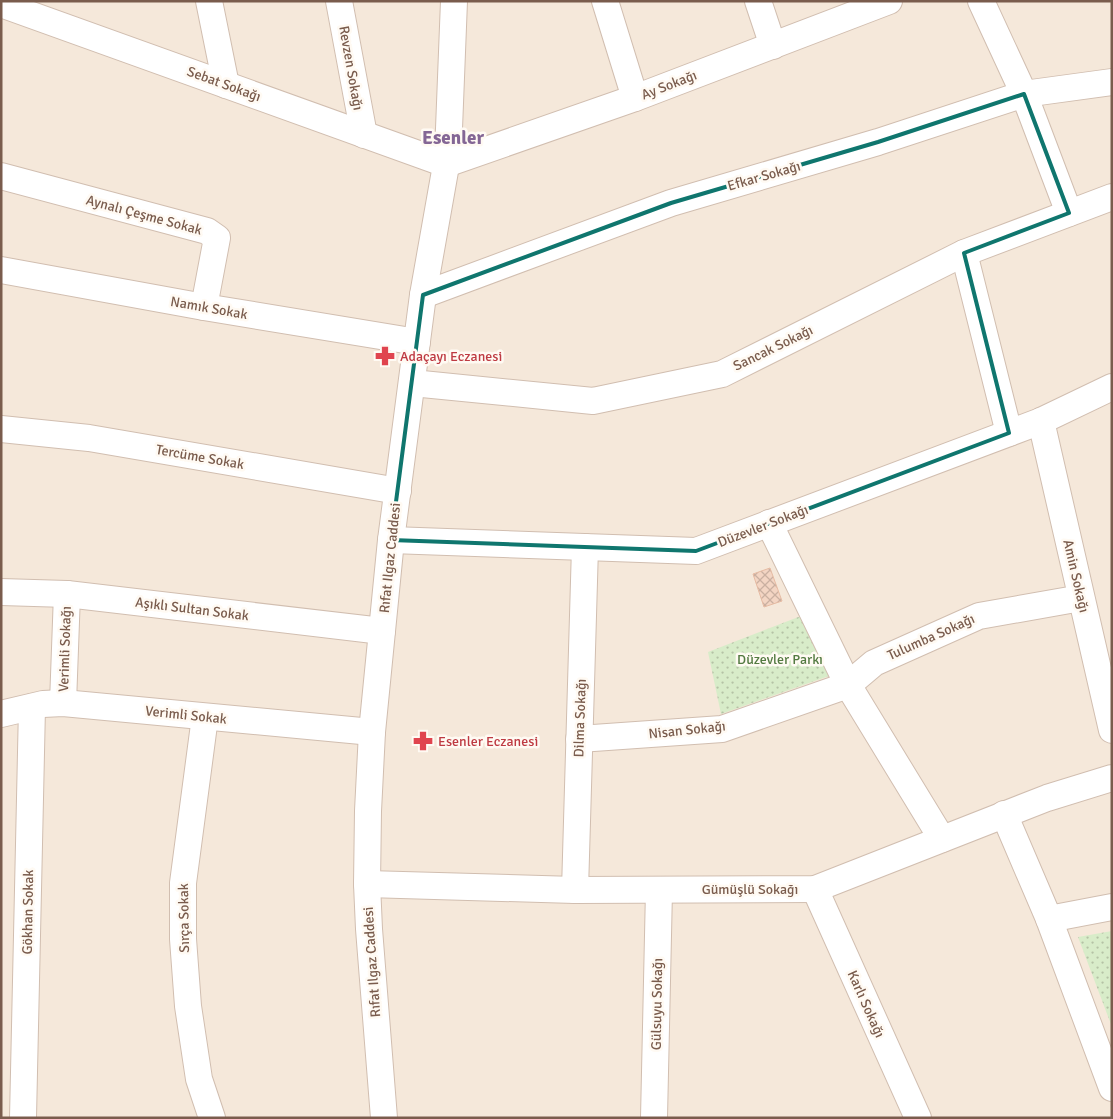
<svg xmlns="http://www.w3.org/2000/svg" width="1113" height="1119" font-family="Signika,sans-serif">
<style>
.residential{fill:#f5e8da}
.grass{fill:url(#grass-dots)}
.building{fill:url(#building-cross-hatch);stroke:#e6bba3}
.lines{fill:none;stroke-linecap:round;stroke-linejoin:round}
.minor-casing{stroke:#d1beb0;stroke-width:28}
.minor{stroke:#fff;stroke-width:26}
.marked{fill:none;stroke:#0f766e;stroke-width:4;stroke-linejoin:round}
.labels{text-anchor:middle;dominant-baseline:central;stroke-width:5;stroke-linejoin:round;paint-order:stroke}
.street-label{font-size:14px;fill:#7a5c4d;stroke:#fffaf3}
.health-label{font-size:14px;fill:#be3a42;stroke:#fffaf3;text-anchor:start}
.park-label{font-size:14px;fill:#537a41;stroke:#fffaf3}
.district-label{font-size:19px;font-weight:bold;fill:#846695;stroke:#fffaf3}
</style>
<defs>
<pattern id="grass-dots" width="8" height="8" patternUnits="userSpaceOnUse" patternTransform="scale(1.25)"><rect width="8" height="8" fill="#d8ecc9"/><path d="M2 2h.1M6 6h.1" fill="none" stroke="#b4c2a5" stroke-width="1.8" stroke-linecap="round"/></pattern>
<pattern id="building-cross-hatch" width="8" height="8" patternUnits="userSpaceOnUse" patternTransform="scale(1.25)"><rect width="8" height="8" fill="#f3d5c3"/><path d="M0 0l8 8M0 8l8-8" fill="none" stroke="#cab0a1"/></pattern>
</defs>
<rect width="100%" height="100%" fill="#fdf6ec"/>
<rect class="residential" x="1" y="1" width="1111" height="1117"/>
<g class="grass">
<path d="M801,616l28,60 -108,38 -13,-62z"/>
<path d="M1112,931v96l-34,-90z"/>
</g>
<path class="building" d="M770,568l12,33 -18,6 -11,-33z"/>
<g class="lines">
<defs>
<g id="minor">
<path d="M209,1l17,84"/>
<path d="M339,1l25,134"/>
<path d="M605,1l30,97"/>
<path d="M758,1l15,45"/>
<path d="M981,1l43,93 45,119"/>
<path d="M1,4l445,160"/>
<path d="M446,164l189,-66 254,-97"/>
<path d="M1,176l206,55 10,7 -13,69"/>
<path d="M964,253l45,180"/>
<path d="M1,270l203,37 213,35"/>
<path d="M423,295l248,-92 207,-61 146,-48 88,-12"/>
<path d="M412,383l181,18 129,-27 242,-121 148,-56"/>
<path d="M1041,421l71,309"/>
<path d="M1,429l88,9 309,53"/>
<path d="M769,523l79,162 94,154"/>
<path d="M391,540l305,11 345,-130 71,-34"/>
<path d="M1,592l66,2 315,37"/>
<path d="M63,703l4,-109"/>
<path d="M1,714l42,-10 20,-1 309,29"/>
<path d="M205,717l-22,166v56l5,67 11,73 13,39"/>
<path d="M579,739l143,-10 126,-44 26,-22 105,-47 102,-18"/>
<path d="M1004,814l45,105 63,169"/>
<path d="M367,884l208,6 240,-1 232,-91 65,-20"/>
<path d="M815,889l103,229"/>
<path d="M575,890l10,-343"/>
<path d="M1049,919l63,-12"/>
<path d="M23,1118l9,-411"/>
<path d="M384,1118l-15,-189 -2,-45 1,-73 4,-79 19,-192 32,-245 25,-141 6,-153"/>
<path d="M654,1118l5,-228"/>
</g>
</defs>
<use href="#minor" class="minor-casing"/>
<use href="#minor" class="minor"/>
</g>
<path class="marked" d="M1024,94l45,119 -105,40 45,180 -313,118 -305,-11 32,-245 248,-92 207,-61z"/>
<defs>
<symbol id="pharmacy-bare" viewBox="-9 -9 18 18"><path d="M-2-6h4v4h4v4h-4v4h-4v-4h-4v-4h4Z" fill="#e0444e" stroke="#fffaf3" stroke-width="2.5" paint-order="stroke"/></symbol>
</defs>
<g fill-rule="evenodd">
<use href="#pharmacy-bare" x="371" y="342" width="28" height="28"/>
<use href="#pharmacy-bare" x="409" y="727" width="28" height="28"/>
</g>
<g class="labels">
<g class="street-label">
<text transform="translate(351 68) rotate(80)">Revzen Sokağı</text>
<text transform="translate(224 84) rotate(20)">Sebat Sokağı</text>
<text transform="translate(669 85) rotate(-21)">Ay Sokağı</text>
<text transform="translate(764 176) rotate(-16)">Efkar Sokağı</text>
<text transform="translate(144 215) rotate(15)">Aynalı Çeşme Sokak</text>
<text transform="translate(209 308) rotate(10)">Namık Sokak</text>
<text transform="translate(773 348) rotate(-26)">Sancak Sokağı</text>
<text transform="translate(200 457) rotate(10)">Tercüme Sokak</text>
<text transform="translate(763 526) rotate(-21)">Düzevler Sokağı</text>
<text transform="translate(390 558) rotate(-84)">Rıfat Ilgaz Caddesi</text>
<text transform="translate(1076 576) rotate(77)">Amin Sokağı</text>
<text transform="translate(192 609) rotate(7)">Aşıklı Sultan Sokak</text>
<text transform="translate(931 637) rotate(-24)">Tulumba Sokağı</text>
<text transform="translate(65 649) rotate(-88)">Verimli Sokağı</text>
<text transform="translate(186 715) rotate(6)">Verimli Sokak</text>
<text transform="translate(580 718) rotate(-88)">Dilma Sokağı</text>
<text transform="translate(687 730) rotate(-6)">Nisan Sokağı</text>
<text x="750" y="889">Gümüşlü Sokağı</text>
<text transform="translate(28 912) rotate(-89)">Gökhan Sokak</text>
<text transform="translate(184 918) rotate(-91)">Sırça Sokak</text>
<text transform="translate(372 962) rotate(-94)">Rıfat Ilgaz Caddesi</text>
<text transform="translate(657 1004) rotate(-89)">Gülsuyu Sokağı</text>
<text transform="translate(866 1004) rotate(66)">Karlı Sokağı</text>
</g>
<g class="health-label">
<text x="400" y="356">Adaçayı Eczanesi</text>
<text x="438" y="741">Esenler Eczanesi</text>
</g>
<g class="park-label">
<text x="780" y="659">Düzevler Parkı</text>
</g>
<g class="district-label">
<text x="453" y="138">Esenler</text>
</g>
</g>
<rect width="1113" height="1119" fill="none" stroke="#7a5c4d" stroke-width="5"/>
</svg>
